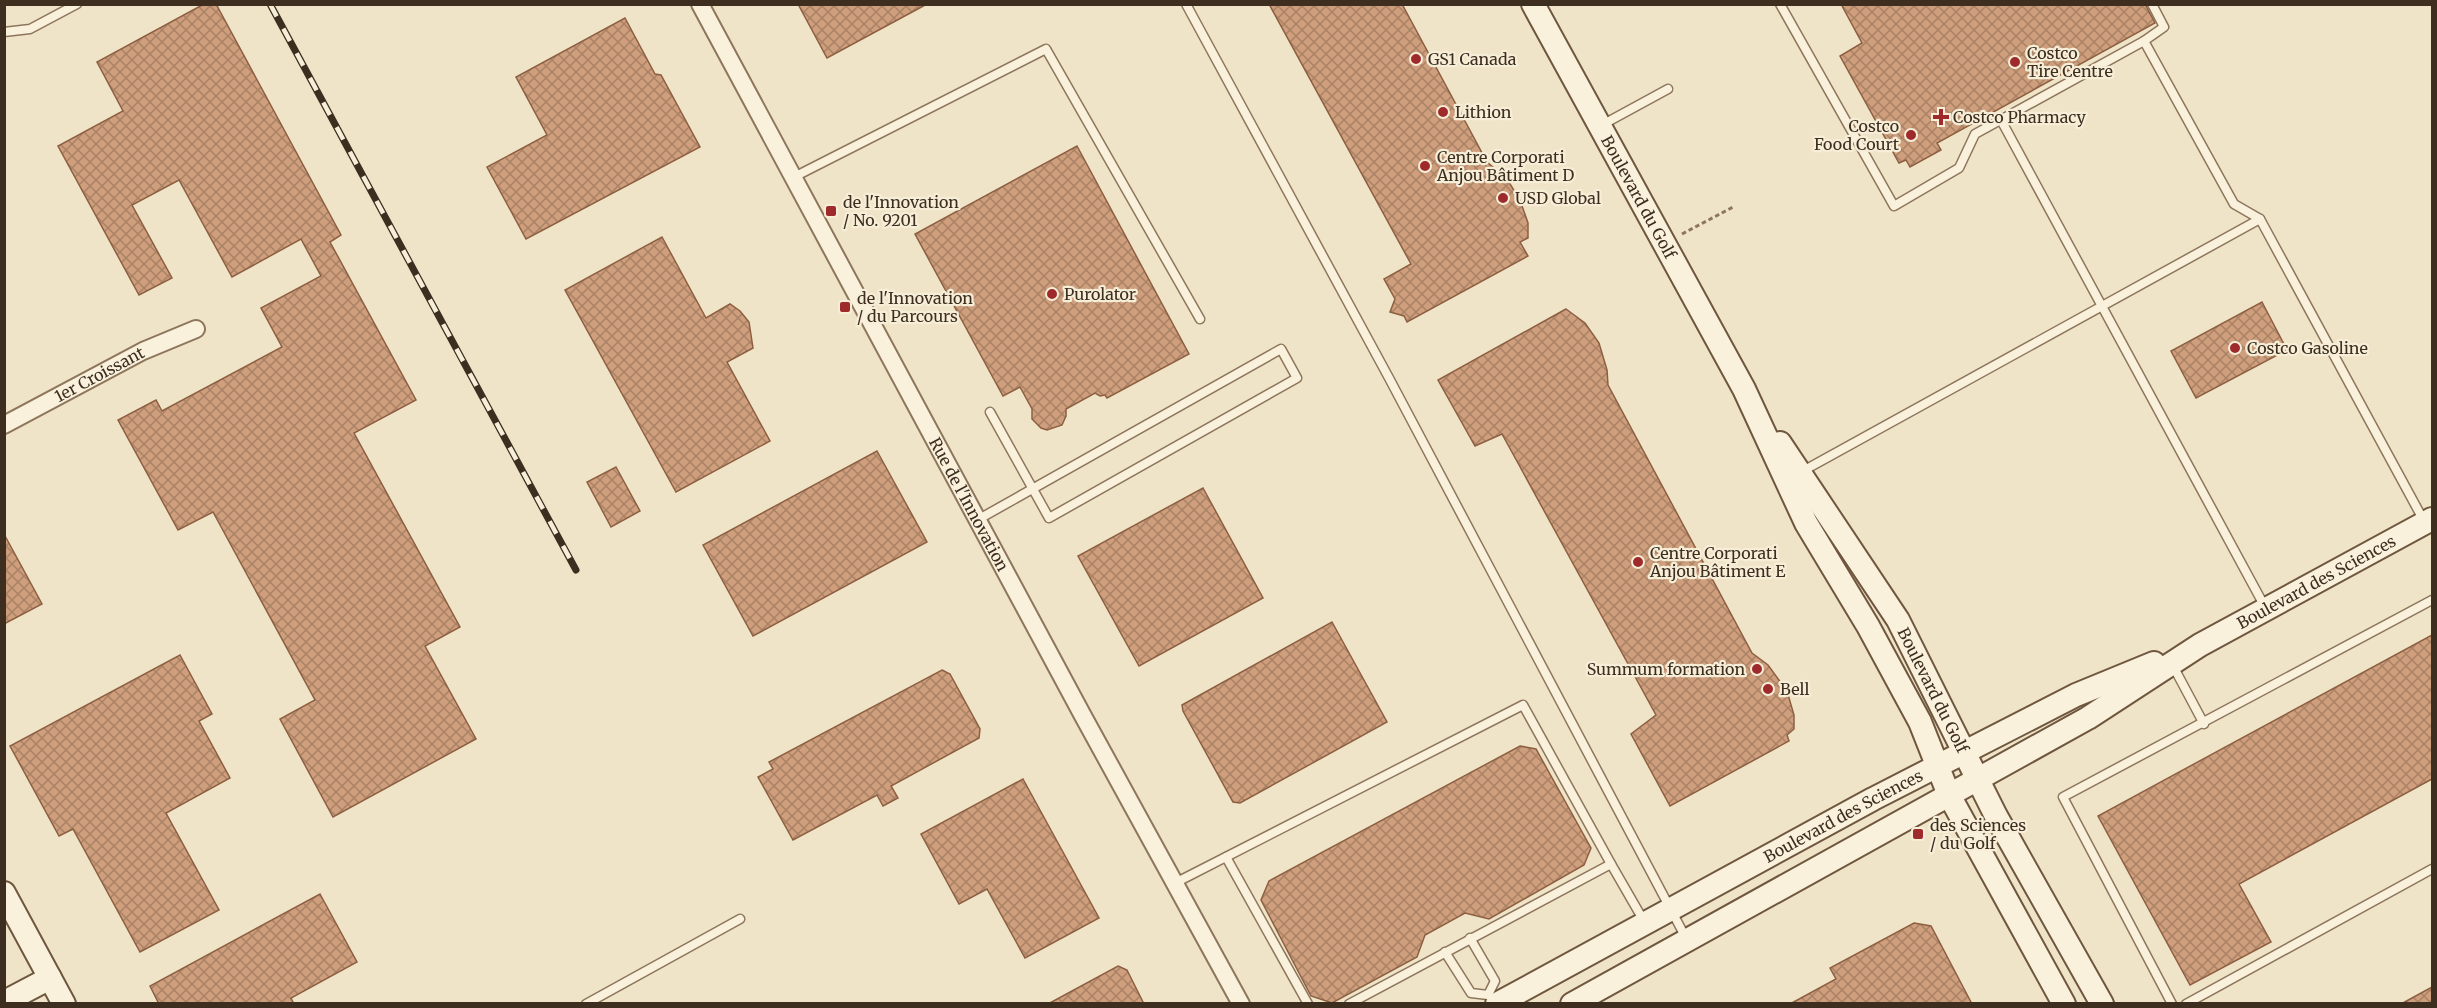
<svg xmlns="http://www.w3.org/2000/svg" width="2437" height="1008" font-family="Merriweather,serif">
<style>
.building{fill:url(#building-cross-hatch);stroke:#8d5f41;stroke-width:1.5}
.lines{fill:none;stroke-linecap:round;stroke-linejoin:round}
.lane-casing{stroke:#8d765c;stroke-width:11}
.street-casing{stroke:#8d765c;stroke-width:20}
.secondary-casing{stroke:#6f573f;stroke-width:26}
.path{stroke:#8d765c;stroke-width:3;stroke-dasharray:4.5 3;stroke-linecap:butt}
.lane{stroke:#faf1dc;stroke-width:8}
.street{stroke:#faf1dc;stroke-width:16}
.secondary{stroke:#faf1dc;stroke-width:22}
.rail-casing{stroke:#3d2e20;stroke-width:7}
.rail{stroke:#f7eed8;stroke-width:4.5;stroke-dasharray:14;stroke-linecap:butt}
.poi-dot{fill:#9e2a2b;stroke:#f7eed8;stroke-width:2}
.labels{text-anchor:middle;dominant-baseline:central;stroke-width:4.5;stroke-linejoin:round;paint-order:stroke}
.poi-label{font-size:16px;fill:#3d2e20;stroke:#f7eed8;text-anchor:start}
.street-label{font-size:16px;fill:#3d2e20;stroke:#f7eed8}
</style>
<defs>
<pattern id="building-cross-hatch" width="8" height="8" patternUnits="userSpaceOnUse" patternTransform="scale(1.5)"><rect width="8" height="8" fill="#cf9f7d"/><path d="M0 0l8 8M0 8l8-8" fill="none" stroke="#a98266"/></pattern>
</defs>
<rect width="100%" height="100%" fill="#f0e4c8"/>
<g class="building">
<path d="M204,4h12l125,231 -11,7 86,158 -62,33 106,194 -35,19 51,93 -143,78 -53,-98 35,-19 -102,-188 -35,18 -60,-110 38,-20 6,11 120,-64 -21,-39 60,-32 -20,-37 -69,38 -53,-97 -47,25 40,73 -33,17 -81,-149 65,-35 -26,-49z"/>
<path d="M798,4h129l-100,54z"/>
<path d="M1269,4h133l85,158 20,17 13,21 8,23v15l-8,4 8,14 -121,66 -3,-6 -14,-4 5,-13 -11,-20 27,-15z"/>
<path d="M1841,4h304l10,19 -218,120 4,7 -31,17 -4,-7 -7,3 -59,-107 22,-13z"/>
<path d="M625,18l30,56 6,1 39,72 -174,92 -39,-72 60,-32 -31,-58z"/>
<path d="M1077,146l112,208 -82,44 -2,-3 -5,1 -5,-3 -29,16v7l-4,9 -15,5 -6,-2 -9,-9v-10l-12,-22 -17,9 -88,-162z"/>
<path d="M662,237l44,81 24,-14 10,7 9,11 4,26 -26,14 43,79 -94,51 -111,-202z"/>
<path d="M2262,302l25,48 -91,48 -25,-47z"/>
<path d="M1566,309l19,14 14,20 8,27 1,15 144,268 16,12 19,26 7,24v14l-7,6 2,6 -119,65 -39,-72 25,-19 -154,-281 -27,12 -37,-66z"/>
<path d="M877,451l50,91 -174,94 -50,-91z"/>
<path d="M616,467l24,44 -29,16 -24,-45z"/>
<path d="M1203,488l60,110 -124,68 -61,-110z"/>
<path d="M4,534l38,70 -38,20z"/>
<path d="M1332,622l55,100 -147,81 -7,-1 -50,-91 -1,-6z"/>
<path d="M2432,635v144l-193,105 32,58 -81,43 -92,-169z"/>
<path d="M180,655l32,59 -13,7 31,57 -64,35 53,97 -79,42 -67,-123 -14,7 -49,-90z"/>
<path d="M942,670l8,4 30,55 -1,9 -88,48 7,12 -15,8 -6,-11 -84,45 -35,-63 15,-8 -4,-7z"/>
<path d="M1520,746l16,3 55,99 -7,17 -95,54 -24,-6 -40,22 -8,22 -85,46 -21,-7 -50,-96 8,-19z"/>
<path d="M1023,779l76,139 -74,40 -38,-69 -28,15 -38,-70z"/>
<path d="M320,894l37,68 -66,36 3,6h-135l-9,-18z"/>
<path d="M1914,923l17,3 41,78h-182l46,-25 -6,-11z"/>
<path d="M1118,966l9,4 17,34h-96z"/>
<path d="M2432,987v17h-31z"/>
</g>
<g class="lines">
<defs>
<g id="lane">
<path d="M1186,4l203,374 298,562"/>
<path d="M1780,4l114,202 65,-38 16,-34 169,-93 90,163 26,15 164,302"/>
<path d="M4,32l26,-3 47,-25"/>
<path d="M2144,41l20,-14 -12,-23"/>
<path d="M2001,120l264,487"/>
<path d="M1600,126l68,-37"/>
<path d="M794,177l252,-128 154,270"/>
<path d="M1801,472l459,-253"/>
<path d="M979,519l302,-170 16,29 -248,140 -59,-106"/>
<path d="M2172,664l32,60"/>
<path d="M1226,857l82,147"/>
<path d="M1175,883l348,-178 88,159"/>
<path d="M1470,938l25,43 -7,14"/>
<path d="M1445,952l26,41 17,2"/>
<path d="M586,1004l154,-85"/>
<path d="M1349,1004l262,-140 34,59"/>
<path d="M2172,1004l-109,-207 369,-197"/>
<path d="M2186,1004l246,-135"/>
</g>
<g id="street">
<path id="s1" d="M700,4l383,712 158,288"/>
<path id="s2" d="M4,425l139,-74 53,-22"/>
</g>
<g id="secondary">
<path id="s3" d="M1533,4l211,385 62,134 62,103 52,96 29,73 115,209"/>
<path id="s4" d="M1780,443l118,177 98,196 106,188"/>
<path d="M4,893l60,111"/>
<path d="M12,998l38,-20"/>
<path id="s5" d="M1497,1004l376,-205 203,-104 78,-32"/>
<path id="s6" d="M1572,1004l516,-286 112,-73 232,-126"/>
</g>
</defs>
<use href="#lane" class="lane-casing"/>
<use href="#street" class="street-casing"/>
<use href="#secondary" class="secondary-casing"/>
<path class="path" d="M1682,234l53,-28"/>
<use href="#lane" class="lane"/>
<use href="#street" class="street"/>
<use href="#secondary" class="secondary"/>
<defs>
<path id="rail" d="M270,4l306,566"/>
</defs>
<use href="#rail" class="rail-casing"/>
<use href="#rail" class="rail"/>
</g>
<g class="poi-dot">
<circle cx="1416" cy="59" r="6"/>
<circle cx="2015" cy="62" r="6"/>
<circle cx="1443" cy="112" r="6"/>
<path d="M1938 108h6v6h6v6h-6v6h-6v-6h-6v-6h6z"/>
<circle cx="1911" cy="135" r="6"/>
<circle cx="1425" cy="166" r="6"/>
<circle cx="1503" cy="198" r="6"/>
<rect x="825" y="205" width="12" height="12" rx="3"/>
<circle cx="1052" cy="294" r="6"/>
<rect x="839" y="301" width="12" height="12" rx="3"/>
<circle cx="2235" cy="348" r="6"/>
<circle cx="1638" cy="562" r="6"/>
<circle cx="1757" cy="669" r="6"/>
<circle cx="1768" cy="689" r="6"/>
<rect x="1912" y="828" width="12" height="12" rx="3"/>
</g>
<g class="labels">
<g class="poi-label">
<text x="2027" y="53">Costco<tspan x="2027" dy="18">Tire Centre</tspan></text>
<text x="1428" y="59">GS1 Canada</text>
<text x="1455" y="112">Lithion</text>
<text x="1953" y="117">Costco Pharmacy</text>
<text x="1899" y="126" text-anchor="end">Costco<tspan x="1899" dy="18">Food Court</tspan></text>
<text x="1437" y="157">Centre Corporati<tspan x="1437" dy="18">Anjou Bâtiment D</tspan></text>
<text x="1515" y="198">USD Global</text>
<text x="843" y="202">de l'Innovation<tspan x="843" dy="18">/ No. 9201</tspan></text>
<text x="1064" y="294">Purolator</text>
<text x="857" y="298">de l'Innovation<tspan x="857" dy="18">/ du Parcours</tspan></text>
<text x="2247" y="348">Costco Gasoline</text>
<text x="1650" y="553">Centre Corporati<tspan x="1650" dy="18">Anjou Bâtiment E</tspan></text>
<text x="1745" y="669" text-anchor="end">Summum formation</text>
<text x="1780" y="689">Bell</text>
<text x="1930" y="825">des Sciences<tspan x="1930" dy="18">/ du Golf</tspan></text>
</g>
<g class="street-label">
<text stroke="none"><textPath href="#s3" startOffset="220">Boulevard du Golf</textPath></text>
<text stroke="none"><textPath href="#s2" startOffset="108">1er Croissant</textPath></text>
<text stroke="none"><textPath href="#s1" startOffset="568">Rue de l'Innovation</textPath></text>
<text stroke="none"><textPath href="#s6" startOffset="856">Boulevard des Sciences</textPath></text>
<text stroke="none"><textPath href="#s4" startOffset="291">Boulevard du Golf</textPath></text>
<text stroke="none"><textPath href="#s5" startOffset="394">Boulevard des Sciences</textPath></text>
</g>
</g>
<rect width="2437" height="1008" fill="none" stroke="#3d2e20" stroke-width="12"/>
</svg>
